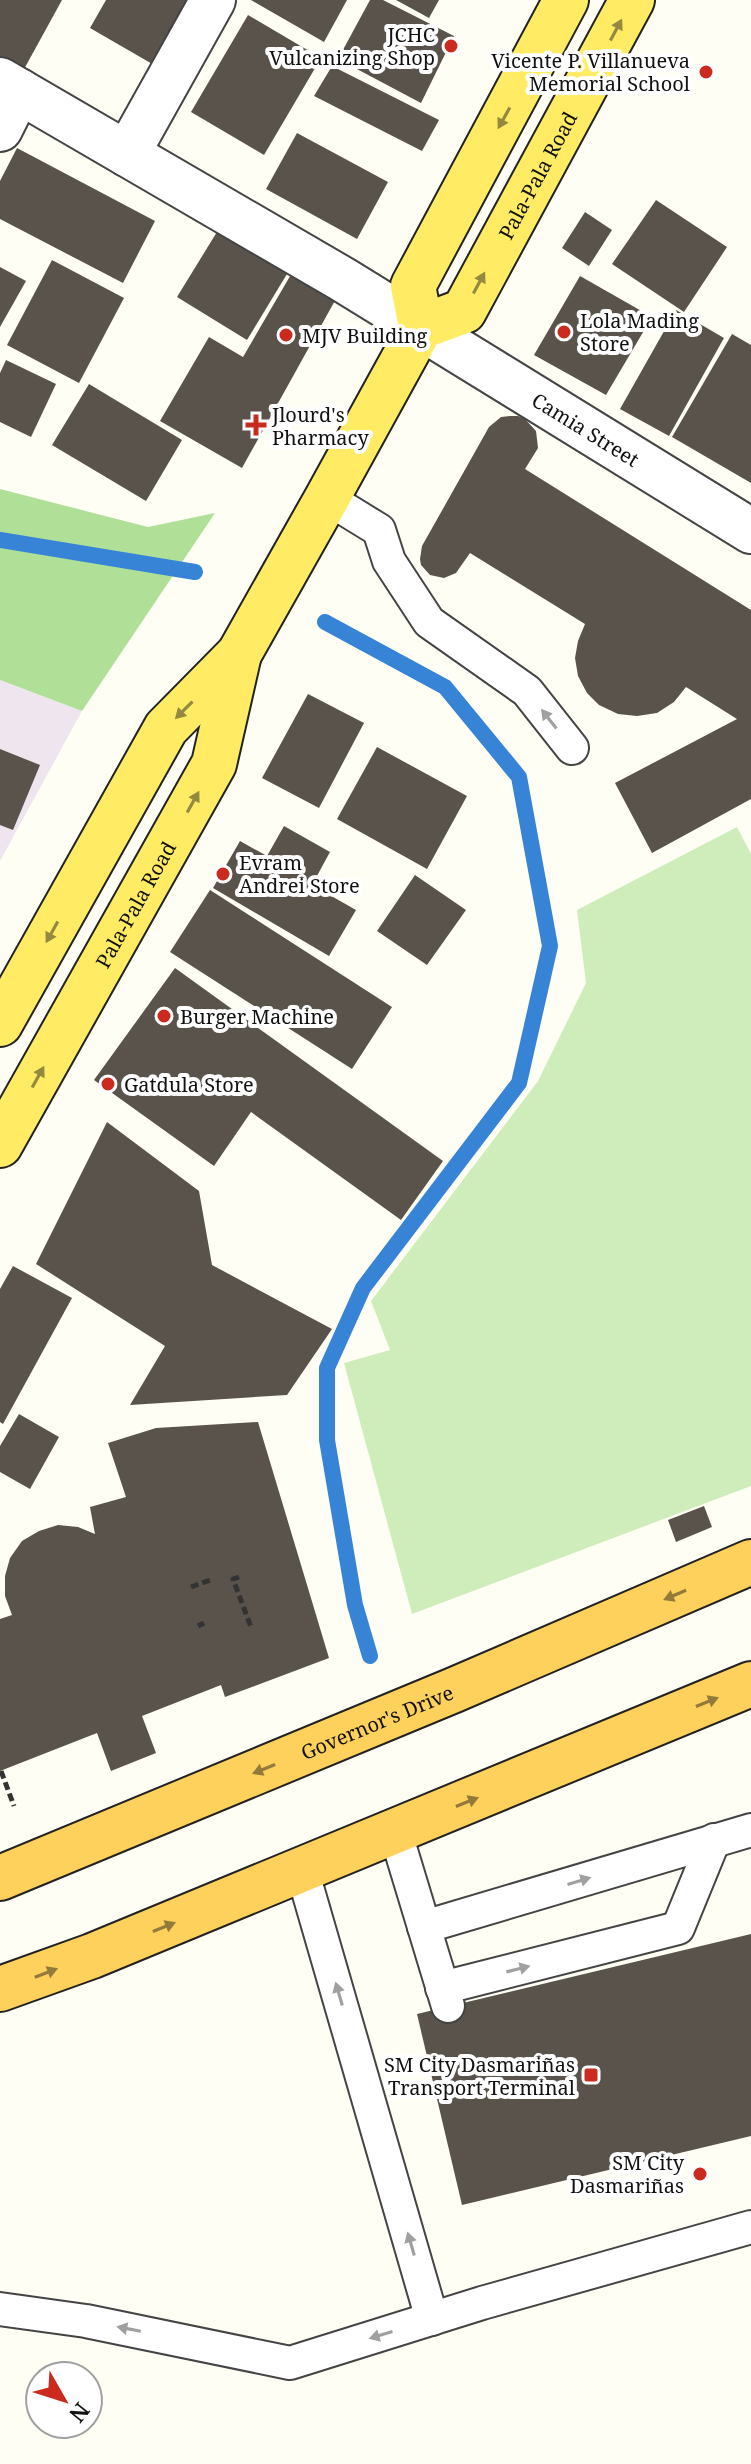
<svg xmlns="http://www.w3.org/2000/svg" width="751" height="2464" font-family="'Noto Serif',serif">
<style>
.industrial{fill:#efe5ef}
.green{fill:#cfedba}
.forest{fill:#b0df98}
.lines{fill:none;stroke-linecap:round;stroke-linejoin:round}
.stream{stroke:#3784d6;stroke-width:16}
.building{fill:#5a534c}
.service-casing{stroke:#444;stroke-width:36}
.minor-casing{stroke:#444;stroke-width:48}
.primary-casing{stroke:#222;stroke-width:48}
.trunk-casing{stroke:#222;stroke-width:48}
.path{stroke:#333;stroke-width:5;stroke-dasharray:8 4;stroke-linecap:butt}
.service{stroke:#fff;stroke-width:32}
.minor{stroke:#fff;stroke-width:44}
.primary{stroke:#ffec64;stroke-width:44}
.trunk{stroke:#fed05c;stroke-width:44}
.oneway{fill:#94893f}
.oneway2{fill:#a0a0a0}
.oneway3{fill:#937a3a}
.poi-dot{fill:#cb2a1e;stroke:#fff;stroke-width:3}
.labels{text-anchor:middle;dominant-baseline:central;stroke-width:8;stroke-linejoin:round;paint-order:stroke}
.poi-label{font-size:20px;fill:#111;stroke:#fff;text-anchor:start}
.street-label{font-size:20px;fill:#111;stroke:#fff}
</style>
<rect width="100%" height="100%" fill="#fffef4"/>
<path class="industrial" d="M0,680l82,31 -82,150z"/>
<path class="green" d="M737,827l14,27v632l-339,128 -68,-251 46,-13 -19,-49 167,-220 48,-98 -9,-73z"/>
<path class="forest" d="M0,489l148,38 67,-14 -133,198 -82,-31z"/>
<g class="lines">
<g class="stream">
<path d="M0,540l195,32"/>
<path d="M325,622l120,65 74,90 31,169 -31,137 -156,205 -36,80v72l28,165 15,51"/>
</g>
</g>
<g class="building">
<path d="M0,0h62l-39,71 -23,-13z"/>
<path d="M106,0h86l-38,65 -64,-37z"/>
<path d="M251,0h96l-23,42z"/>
<path d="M370,0h13l71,36 -33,67 -83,-44z"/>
<path d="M396,0h43l-10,18z"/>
<path d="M248,15l73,43 -57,97 -73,-43z"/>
<path d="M332,66l107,54 -17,31 -108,-55z"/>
<path d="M297,133l91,49 -31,57 -91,-50z"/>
<path d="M17,148l138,73 -32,62 -123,-64v-38z"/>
<path d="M656,200l71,47 -43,65 -72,-48z"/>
<path d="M585,212l27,18 -23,36 -27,-18z"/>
<path d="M220,227l70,42 -43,71 -70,-43z"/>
<path d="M52,260l72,38 -45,85 -72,-38z"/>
<path d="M0,267l26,14 -26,46z"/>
<path d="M293,271l44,26 -95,171 -82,-47 49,-84 34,20z"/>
<path d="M580,276l72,41 -46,78 -72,-40z"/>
<path d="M676,310l48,28 -55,98 -49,-27z"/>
<path d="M732,334l19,11v138l-79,-46z"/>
<path d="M6,360l50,24 -25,53 -31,-15v-49z"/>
<path d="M89,384l93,56 -36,61 -94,-56z"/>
<path d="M510,416h8l7,3 11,12 2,17 -13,21 226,141v189l-99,54 -37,-70 122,-64 -51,-32 -12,15 -17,11 -20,3 -19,-2 -19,-9 -12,-12 -9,-17 -3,-18 3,-17 7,-17 -115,-71 -14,20 -12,5 -14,-3 -9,-10 -1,-6 2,-13 67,-119 12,-10z"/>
<path d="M308,694l56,29 -45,85 -57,-30z"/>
<path d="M377,747l90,49 -40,73 -90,-50z"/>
<path d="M0,749l40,16 -27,65 -13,-5z"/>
<path d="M284,826l46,26 -18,33 44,25 -27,46 -116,-68 27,-47 27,15z"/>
<path d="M415,875l51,35 -39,55 -50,-34z"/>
<path d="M210,890l182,117 -40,62 -182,-117z"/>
<path d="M175,968l268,193 -42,59 -150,-108 -37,54 -120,-86z"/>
<path d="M107,1122l92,69 13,74 120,64 -45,66 -157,10 35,-59 -129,-82z"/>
<path d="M13,1266l59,32 -69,126 -3,-2v-133z"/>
<path d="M19,1414l40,23 -29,52 -30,-17v-26z"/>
<path d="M258,1422l71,236 -104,39 -4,-12 -79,31 14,37 -45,18 -14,-38 -97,38v-152l12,-4 -7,-19v-20l5,-18 12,-17 17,-10 19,-6 20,2 17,7 -5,-27 36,-10 -18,-54 48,-15z"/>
<path d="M704,1506l8,21 -36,15 -8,-22z"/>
<path d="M751,1934v202l-289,69 -45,-191z"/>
</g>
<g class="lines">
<defs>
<g id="service">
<path d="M327,498l52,32 10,31 40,61 98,69 45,57"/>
<path d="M395,1831l53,175"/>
<path d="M302,1870l130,449"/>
<path d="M424,1927l327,-97"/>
<path d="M442,1988l236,-60 36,-88"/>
<path d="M0,2309l86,12 204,42 192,-60 269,-76"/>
</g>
<g id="minor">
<path id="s1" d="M0,80l342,199 409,252"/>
<path d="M0,129l19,-38"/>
<path d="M127,154l86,-154"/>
</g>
<g id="primary">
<path id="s2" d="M421,327l43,-16 168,-311"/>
<path d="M0,1024l166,-296 73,-74 88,-156 94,-171 -8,-41 153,-286"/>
<path id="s3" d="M0,1145l214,-381 25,-110"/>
</g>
<g id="trunk">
<path id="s4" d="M0,1878l454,-188 297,-128"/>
<path d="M0,1989l92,-33 659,-272"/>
</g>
</defs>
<use href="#service" class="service-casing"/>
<use href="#minor" class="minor-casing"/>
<use href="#primary" class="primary-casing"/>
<use href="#trunk" class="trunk-casing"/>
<g class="path">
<path d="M239,1577l-6,2 18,48"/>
<path d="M191,1587l19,-7"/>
<path d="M198,1626l6,-3"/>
<path d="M1,1771l13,35"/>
</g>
<use href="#service" class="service"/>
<use href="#minor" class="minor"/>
<use href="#primary" class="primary"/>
<use href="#trunk" class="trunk"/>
</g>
<defs><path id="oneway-solid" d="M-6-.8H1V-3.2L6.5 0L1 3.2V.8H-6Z" transform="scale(2)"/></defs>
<g class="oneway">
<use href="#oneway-solid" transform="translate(616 30) rotate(-62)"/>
<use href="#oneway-solid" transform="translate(504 118) rotate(119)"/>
<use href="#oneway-solid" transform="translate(479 283) rotate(-62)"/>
<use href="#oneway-solid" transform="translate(184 710) rotate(135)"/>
<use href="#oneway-solid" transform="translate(193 802) rotate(-61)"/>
<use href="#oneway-solid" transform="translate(52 932) rotate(119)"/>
<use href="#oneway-solid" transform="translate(38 1077) rotate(-61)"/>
</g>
<g class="oneway2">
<use href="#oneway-solid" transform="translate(549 719) rotate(-128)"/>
<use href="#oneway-solid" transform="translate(579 1881) rotate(-17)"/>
<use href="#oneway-solid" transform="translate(518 1969) rotate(-14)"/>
<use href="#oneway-solid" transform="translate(339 1994) rotate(-106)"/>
<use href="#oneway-solid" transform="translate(411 2244) rotate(-106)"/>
<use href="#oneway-solid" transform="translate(129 2329) rotate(-169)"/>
<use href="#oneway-solid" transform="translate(381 2335) rotate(163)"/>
</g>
<g class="oneway3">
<use href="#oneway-solid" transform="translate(675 1595) rotate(157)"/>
<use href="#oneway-solid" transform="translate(707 1702) rotate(-22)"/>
<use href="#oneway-solid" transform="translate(264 1769) rotate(158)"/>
<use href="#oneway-solid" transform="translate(467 1802) rotate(-22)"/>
<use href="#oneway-solid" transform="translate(164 1927) rotate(-22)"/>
<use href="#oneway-solid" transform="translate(46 1973) rotate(-21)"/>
</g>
<g class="poi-dot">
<circle cx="451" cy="46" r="8"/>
<circle cx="706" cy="72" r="8"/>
<circle cx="564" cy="332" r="8"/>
<circle cx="286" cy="335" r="8"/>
<path d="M252 413h8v8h8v8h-8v8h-8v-8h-8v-8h8z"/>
<circle cx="223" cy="874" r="8"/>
<circle cx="164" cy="1016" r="8"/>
<circle cx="108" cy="1084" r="8"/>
<rect x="583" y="2067" width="16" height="16" rx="4"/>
<circle cx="700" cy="2174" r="8"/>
</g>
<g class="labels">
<g class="poi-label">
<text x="435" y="34" text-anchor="end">JCHC<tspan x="435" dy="23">Vulcanizing Shop</tspan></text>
<text x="690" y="60" text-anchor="end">Vicente P. Villanueva<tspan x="690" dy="23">Memorial School</tspan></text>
<text x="580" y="320">Lola Mading<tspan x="580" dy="23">Store</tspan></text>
<text x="302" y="335">MJV Building</text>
<text x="272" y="414">Jlourd's<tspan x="272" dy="23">Pharmacy</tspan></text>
<text x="239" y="862">Evram<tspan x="239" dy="23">Andrei Store</tspan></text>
<text x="180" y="1016">Burger Machine</text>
<text x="124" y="1084">Gatdula Store</text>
<text x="575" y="2064" text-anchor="end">SM City Dasmariñas<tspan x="575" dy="23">Transport Terminal</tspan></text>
<text x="684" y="2162" text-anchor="end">SM City<tspan x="684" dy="23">Dasmariñas</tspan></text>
</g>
<g class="street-label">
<text stroke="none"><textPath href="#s2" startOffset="200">Pala-Pala Road</textPath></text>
<text stroke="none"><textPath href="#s1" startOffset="682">Camia Street</textPath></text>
<text stroke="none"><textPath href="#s3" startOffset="276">Pala-Pala Road</textPath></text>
<text stroke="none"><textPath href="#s4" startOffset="408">Governor's Drive</textPath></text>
</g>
</g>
<g transform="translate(64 2400) rotate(129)"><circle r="38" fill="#ffffff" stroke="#a0a0a0" stroke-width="2"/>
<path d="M0-6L14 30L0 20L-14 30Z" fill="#cb2a1e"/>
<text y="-12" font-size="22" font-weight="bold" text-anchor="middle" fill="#111111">N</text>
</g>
</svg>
